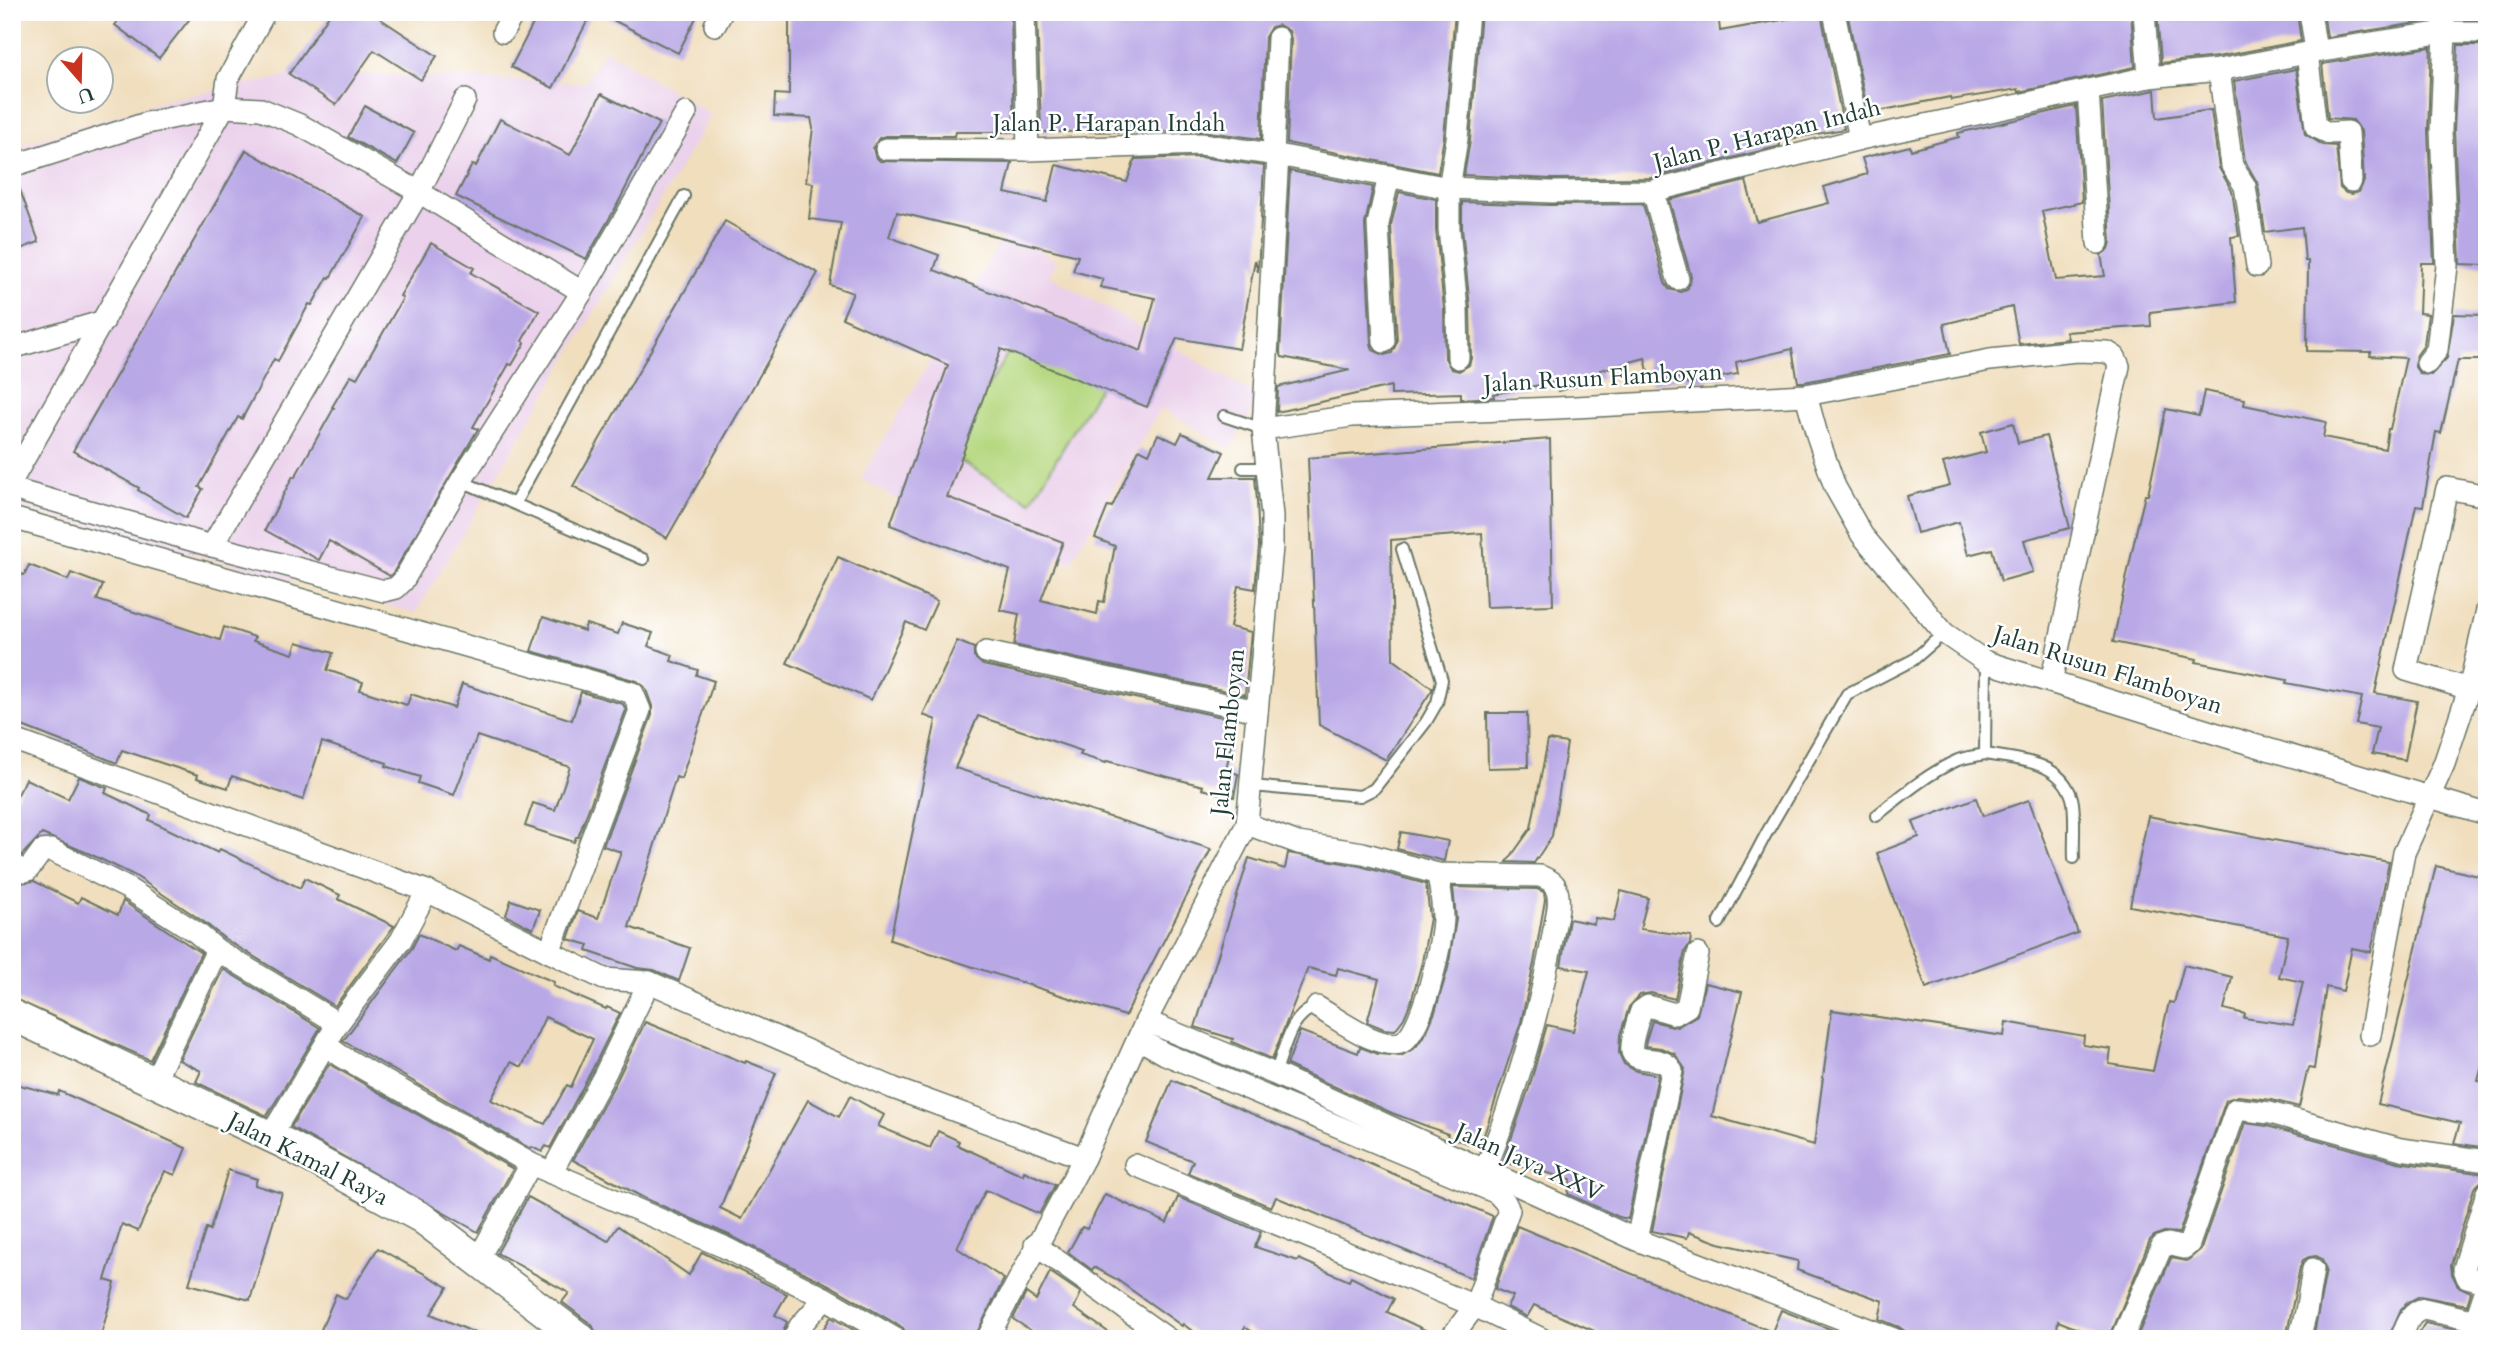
<svg xmlns="http://www.w3.org/2000/svg" width="2499" height="1351" font-family="Cardo,serif">
<style>
.built{fill:#ebd1eb}
.green{fill:#b6d880;stroke:#6a8a5a;stroke-width:2}
.building{fill:#b9a8e6;fill-rule:evenodd}
.lines{fill:none;stroke-linecap:round;stroke-linejoin:round}
.service-casing{stroke:#687564;stroke-width:14}
.minor-casing{stroke:#687564;stroke-width:24}
.secondary-casing{stroke:#687564;stroke-width:33}
.service{stroke:#fff;stroke-width:10}
.minor{stroke:#fff;stroke-width:21}
.secondary{stroke:#fff;stroke-width:30}
.labels{text-anchor:middle;dominant-baseline:central;stroke-width:5;stroke-linejoin:round;paint-order:stroke}
.street-label{font-size:24px;fill:#1f3d34;stroke:#fff}
</style>
<rect width="100%" height="100%" fill="#fff"/>
<filter id="ink" filterUnits="userSpaceOnUse"><feTurbulence type="fractalNoise" baseFrequency=".0143" numOctaves="2"/><feDisplacementMap in="SourceGraphic" scale="14" xChannelSelector="R" yChannelSelector="G"/><feConvolveMatrix kernelMatrix="1 2 1 2 8 2 1 2 1" color-interpolation-filters="sRGB"/></filter>
<filter id="wash" filterUnits="userSpaceOnUse"><feTurbulence type="fractalNoise" baseFrequency=".00686" numOctaves="4" result="noise"/><feDisplacementMap in="SourceGraphic" scale="28" xChannelSelector="R" yChannelSelector="G"/><feGaussianBlur stdDeviation="1.57" result="paint"/><feColorMatrix in="noise" values="0 0 0 0 0 0 0 0 0 0 0 0 0 0 0 0 0 1.4 0 .05"/><feComposite in="paint" operator="in"/></filter>
<g filter="url(#wash)">
<rect width="100%" height="100%" fill="#f0debd"/>
<g class="built">
<path d="M605,50l106,65 -295,498 -404,-107v-358l155,-48 141,-28 276,11z"/>
<path d="M1006,231l51,30 -8,14 211,122 -30,52 -69,-41 -91,155 -29,-16 -16,27 -164,-95z"/>
</g>
<path class="green" d="M1019,334l83,49 -71,119 -83,-48z"/>
<g id="blocks">
<g class="building">
<path d="M125,12h70l-36,46 -44,-33z"/>
<path d="M331,12h39l67,44 -16,24 -47,-30 -38,55 -47,-31z"/>
<path d="M539,12h53l-39,76 -42,-21z"/>
<path d="M597,12h102l-21,41z"/>
<path d="M789,12h222l3,120h-58l-1,4h-70l-6,2 -6,10 2,8 5,5 132,2 -7,30 42,9 9,-37 71,17 8,-23 65,-2 64,9 -6,106 -3,-12 -16,89 -62,-11 -30,69 -146,-58 -54,148 116,45 -22,58 56,14 2,-13 5,1 11,-56 -20,-8 13,-32 4,1 27,-58 10,5 9,-20 19,9 5,-10 42,19 -12,25h43l2,24 2,45 -4,43 -17,-3 -8,41 21,5 -6,63 -231,-50 5,-31 -19,-4 10,-40 -120,-45 58,-160 -106,-47 11,-25 -23,-8 11,-62 -32,-4 4,-36 -7,-1 7,-54 -2,-10 -37,-2 1,-22 14,1zM897,212l181,44 -5,15 30,8 -3,8 55,11 -14,53 -207,-81 5,-15 -50,-18z"/>
<path d="M1037,12h418l-11,125 -6,36 -151,-30 4,-104 -2,-8 -10,-6 -8,2 -6,10 -4,102 -60,-8 -160,1z"/>
<path d="M1481,12h237l2,19 101,-18 23,116 -65,12 1,5 -129,32 -99,1 -88,-4 6,-35z"/>
<path d="M1847,12h284l4,55 -116,25 -1,-3 -67,11 -1,-3 -82,16z"/>
<path d="M2157,12h140l4,29 -84,16 -56,6z"/>
<path d="M2323,12h107l1,9 -104,16z"/>
<path d="M2456,12h31v7h-30z"/>
<path d="M2458,45h29v220l-27,-1 -6,-134z"/>
<path d="M2431,47l-3,84 6,132h-13l-2,50 9,1 -4,31 -8,11 -1,11 5,7 11,1 16,-17 7,-44 29,1 -1,45h-24l-17,73 -5,-1 -13,74 -7,-1 -41,188 42,8 -12,59 -33,-6 6,-26 -22,-4 6,-27 -76,-14 1,-3 -91,-18 1,-3 -84,-17 24,-114 8,-33h3l18,-86 33,7 5,-25 41,8 -1,6 82,17 -3,15 62,12 3,-20h2l16,-71 -36,-2 1,-4 -64,-1 1,-90h-3l-3,-34 -37,5 -7,-48 -13,-23 -11,-80 62,-12 9,65 18,11 13,1 4,42 6,5 6,1 7,-2 5,-11 -3,-50 -8,-11 -25,-2 -6,-54z"/>
<path d="M2155,90l2,28 54,-8 8,58 13,23 7,45 -8,1 5,65 -86,10 1,14 -85,6 2,7 -49,5 -7,-37 -68,17 6,30 -146,28h-6l-6,-33 -56,13 2,12 -51,9 -1,-7 -35,8 -6,-26 -45,12 2,9 -44,12 -2,-9 -63,12 1,3 -33,2v-6l-70,2v-9l-114,26 1,-25 72,-17 -68,-13 -2,-5 10,-181 83,16 -8,37 6,119 2,7 11,5 8,-2 5,-11 -6,-117 8,-33 37,7v31l8,79 1,49 6,11 8,2 10,-6 2,-7 -1,-50 -8,-80v-26l89,3 92,-1 22,79 4,6 12,3 7,-4 3,-12 -22,-76 77,-19 11,41 72,-19 -5,-16 43,-13 -5,-16 48,-12 1,4 48,-13 -1,-4 118,-27 6,96 -40,9 14,69 49,-4 -4,-21 8,-6 2,-7 -9,-141z"/>
<path d="M601,94l58,29 -43,84 -30,52 -130,-63 16,-31 4,1 24,-47 70,36z"/>
<path d="M365,106l49,27 -17,31 -49,-27z"/>
<path d="M246,150l119,67 -35,61 -2,-1 -16,28 -3,-1 -31,57 -4,-2 -32,60 -4,-2 -39,70 4,2 -17,29 -48,-28 1,-2 -66,-37z"/>
<path d="M12,179h4l23,63 -27,10z"/>
<path d="M725,221l93,52 -151,265 -94,-52z"/>
<path d="M431,243l43,25 -3,5 68,38 -17,30 3,2 -13,22 -3,-1 -36,63 5,2 -85,144 -3,3 -61,-35 -10,19 -54,-30 28,-54 2,1 39,-69 -2,-1 19,-32 6,3 46,-80 -3,-2z"/>
<path d="M2013,423l5,20 28,-7 24,92 -46,12 9,32 -32,9 -9,-32 -24,6 -9,-33 -42,11 -10,-37 43,-11 -7,-22 43,-11 -5,-20z"/>
<path d="M1550,439l3,166 -67,2 -4,-74 -91,7 2,119 39,29v2l-46,70 -67,-35 -11,-267z"/>
<path d="M838,557l99,44 -13,29 -18,-8 -35,78 -84,-37z"/>
<path d="M29,565l39,15 3,-7 32,12 -6,15 123,40 4,-13 31,10 -2,4 40,13 4,-12 36,11 -6,17 36,12 -3,8 47,15 4,-11 43,14 8,-24 110,36 9,-28 42,12 3,6 -48,127h-2l-2,5 -49,-16 8,-23 22,7 15,-43 -93,-31 -23,59 -36,-12 2,-6 -34,-11 1,-3 -65,-21 -19,58 -71,-24 -4,12 -31,-10 1,-3 -76,-25 -5,13 -105,-41v-151l12,4z"/>
<path d="M543,617l41,14 2,-7 32,10 4,-11 31,10 -5,13 25,9 -2,6 27,9 -2,5 18,6 -33,98 -5,-2 -47,150 61,21 -11,33 -25,-11 -17,-2 -50,-17 2,-6 -21,-6 10,-28 20,7 23,-66 -18,-6 49,-131v-9l-7,-19 -8,-6 -106,-30z"/>
<path d="M957,641l17,7v9l9,8 253,55 -10,50 12,4 -4,23 -32,-8 1,-3 -96,-25 -1,2 -26,-8 2,-4 -104,-35 -23,52 256,81 -86,167 -235,-76 46,-220 -13,-5z"/>
<path d="M1487,713h40l1,54 -40,1z"/>
<path d="M1548,740l19,3 -15,93 -18,27 -27,-1 24,-34z"/>
<path d="M79,777l28,11 -2,5 46,22 -2,5 69,33 2,-4 80,39 5,-10 35,17 -2,4 56,27 -59,80 -110,-67 -21,-17 -70,-47 -44,-21 -48,-20 -20,21 -10,-3v-46l14,-27 42,20z"/>
<path d="M1976,798l7,18 46,-16 49,133 -152,55 -49,-135 42,-16 -6,-15z"/>
<path d="M2148,816l241,46 -18,90 -19,-4 -9,43 -17,-4 -12,82 -6,-1 -9,39 -27,-7 -34,-4 -12,4 -47,133 -15,-1 -10,4 -4,4 -41,99h-6l-45,-18 -2,18h-149l-2,-8 -6,-4 -20,-8 4,-18 -86,-31 1,-9 -79,-18 -30,-11 -2,6 -35,-7 33,-162 -10,-15 -14,-6 -16,-2 1,-6 6,-19 25,6 20,-12 8,-32 37,9 -30,124 102,29 18,-135 172,26 2,-14 78,14 -1,9 28,4 -2,15 44,7 16,-69 5,1 10,-38 48,12 -8,32 21,5 -1,4 49,7 10,-43 -24,-5 9,-41 -158,-30z"/>
<path d="M1401,832l47,9 -4,20 -47,-12z"/>
<path d="M1288,853l72,13 66,18 4,34 -8,44 -11,40 -7,16 -9,12 -11,-1 -17,-7 12,-43 -41,-11 -2,7 -28,-7 -36,91 -40,-17 1,-3 -38,-12 54,-169 36,11z"/>
<path d="M2436,866l51,12v168l-9,35 9,2v65l-33,-5 6,-20 -82,-19z"/>
<path d="M12,880l8,3 14,-2 44,22 3,-6 37,18 5,-14 78,52 -51,107 -138,-62z"/>
<path d="M1453,887l84,2 7,3 1,8 -11,63 -13,59 -41,125 -33,-10 1,-3 -56,-21 -105,-48 13,-34 58,22 2,-6 18,7 23,2 15,-9 11,-16 8,-19 13,-44 8,-49z"/>
<path d="M1621,891l27,7 -8,31 51,7 -1,8 -5,7 -10,48 -24,-6 -11,2 -11,12 -9,28 -1,18 5,11 12,7 22,4 -30,144 -9,-2 -51,-23 3,-15 -68,-17 26,-74 18,-63 26,6 16,-60 -28,-5 8,-47 25,5 1,-6 19,3z"/>
<path d="M511,900l29,10 -7,19 -27,-14z"/>
<path d="M419,934l37,17 3,-5 30,13 1,-5 64,28 -1,4 53,23 1,-2 13,6 -27,55 -43,80 -4,-2 -4,6 -10,-5 -1,2 -188,-108 69,-93zM545,1017l48,22 -22,48 -4,-2 -22,39 -54,-24 20,-38 11,5z"/>
<path d="M223,969l97,59 -53,88 -71,-34 5,-11 -22,-11z"/>
<path d="M645,1022l100,41 1,-2 30,12 -56,135 22,11 66,-119 31,17 11,-21 34,19 -6,11 52,22 8,-17 21,10 -2,4 66,30 1,-4 31,14 -16,29 -53,-24 -11,20 -18,38 47,31 -30,60h-65l-6,-11 -72,-42 -102,-51 -85,-37 -71,-38 44,-80z"/>
<path d="M329,1064l184,105 -35,63 -187,-105z"/>
<path d="M1172,1080l321,136 -22,62 -195,-81 -5,10 -83,-34 5,-12 -47,-19z"/>
<path d="M12,1083l46,12 1,-4 127,57 -11,27 -10,-4 -27,60 -16,-7 -17,56 10,3 -15,56h-64l-24,-7z"/>
<path d="M2245,1123l22,3 131,36 87,12 -1,5 -10,9 -23,77 1,9 6,12 13,6 -4,13 -47,-9 -12,6 -7,7 -13,30h-75l13,-69 -4,-11 -6,-3 -7,1 -6,3 -3,7 -14,72h-150l35,-81 16,3 14,-12z"/>
<path d="M228,1170l29,9 -2,6 27,8 -32,107 -61,-16 17,-56 4,2z"/>
<path d="M1105,1194l62,29 11,-26 83,35 -6,15 43,14 1,-2 50,22 2,-4 22,11 21,11 -7,13 51,24 -1,3h-173l-19,-12 -8,12h-34l-20,-15 -1,2 -66,-47 -22,-12 -2,3 -24,-18 14,-25 5,2z"/>
<path d="M528,1197l80,44 10,-15 71,49 13,-23 85,42 -12,21 12,7 -7,17h-181l-7,-14 -30,-23 7,-9 -72,-40z"/>
<path d="M1517,1226l255,106 9,-22 75,29h-243l-79,-34 -7,12 -20,-10 6,-11 -18,-7z"/>
<path d="M378,1248l70,39 -17,27 58,25h-172l19,-45 10,5z"/>
<path d="M1050,1272l31,21 -7,15 44,31h-74l-31,-20 13,-26 10,7z"/>
<path d="M831,1317l38,22h-52z"/>
<path d="M2425,1323l45,10 10,-2 7,-7v15h-72z"/>
</g>
</g>
</g>
<g filter="url(#ink)">
<use href="#blocks" fill-opacity="0" stroke="#687564" stroke-width="2"/>
<g class="lines">
<defs>
<g id="service">
<path d="M1224,416l39,13"/>
<path d="M1243,468h24"/>
<path d="M461,481l182,78"/>
<path d="M515,503l169,-307"/>
<path d="M1986,662l-1,92c33,6 75,6 87,44 4,13 1,45 2,60"/>
<path d="M1252,786l108,10 14,-7 52,-67 11,-19 5,-23 -40,-131"/>
<path d="M1876,816c25,-20 52,-43 82,-56 8,-3 19,-4 27,-6"/>
<path d="M1719,923l47,-89 81,-140 66,-34 31,-27"/>
<path d="M1275,1074c9,-23 15,-61 42,-67"/>
</g>
<g id="minor">
<path d="M1024,12l4,138"/>
<path d="M1834,12l26,127"/>
<path d="M2144,12l5,65"/>
<path d="M2310,12l6,39"/>
<path d="M715,25l7,-13"/>
<path d="M503,32l11,-20"/>
<path d="M2307,53l9,74 13,6 19,-1 3,49"/>
<path d="M2219,70l13,96 13,20 12,80"/>
<path d="M2088,90l10,153"/>
<path d="M886,149l142,1 173,-6 77,11 171,33 103,4 101,-1 207,-52 289,-62 70,-7 88,-17 138,-21h42"/>
<path d="M1273,155l5,-117"/>
<path d="M12,166l135,-43 77,-16 37,2 39,16 119,67 163,100"/>
<path d="M1653,191l25,88"/>
<path d="M1384,342l-6,-118 11,-48"/>
<path d="M12,348l92,-27"/>
<path d="M1458,358l-1,-50 -8,-79v-41l8,-49 11,-127"/>
<path d="M2427,363l10,-13 10,-84 -6,-136 4,-98 -2,-20"/>
<path d="M1806,395l11,40 18,52 27,48 82,98 42,29 241,75 260,77"/>
<path d="M1263,429l89,-13 204,-8 250,-13 184,-35 87,-9 30,1 8,5 4,9 -68,316"/>
<path d="M12,480l212,-373 4,-28 37,-67"/>
<path d="M12,489l200,57 172,45 12,-3 7,-7 58,-100 121,-189 104,-179"/>
<path d="M12,518l621,175 7,17 -91,242"/>
<path d="M212,546l207,-354 46,-92"/>
<path d="M986,652l271,59"/>
<path d="M2469,689l-63,-19 41,-182 40,8"/>
<path d="M12,739l415,152 177,88 45,3 244,106 191,70"/>
<path d="M1247,824l51,19 65,10 75,21 102,2c6,3 14,5 16,12 6,14 -1,33 -3,47 -14,82 -38,159 -68,236"/>
<path d="M12,865l13,6 3,-1 14,-19 9,-1 76,38 70,45 20,17 109,66 11,9"/>
<path d="M1317,1007c21,12 60,42 83,36 22,-5 43,-104 43,-125 0,-15 -3,-29 -5,-44"/>
<path d="M1146,1021l129,53 362,166 257,99"/>
<path d="M2370,1035l34,-182 40,-89 25,-75 18,-79"/>
<path d="M1139,1039l26,15 332,139 8,9 4,8 -34,96 67,33"/>
<path d="M326,1045l15,11 190,108 193,83 101,51 71,41"/>
<path d="M154,1082l63,-132"/>
<path d="M270,1137l67,-112 64,-85 26,-49"/>
<path d="M1135,1165l340,141 -25,33"/>
<path d="M551,1173l54,-99 44,-92"/>
<path d="M1637,1240l35,-169c-8,-18 -35,-6 -40,-19 -2,-8 6,-33 9,-41l7,-5 27,8 12,-7 11,-53"/>
<path d="M1035,1245l133,94"/>
<path d="M477,1261l54,-97"/>
<path d="M793,1339l7,-13 25,-28"/>
<path d="M987,1339l97,-181 62,-137 101,-197 25,-277v-31l-9,-87 15,-274"/>
<path d="M2122,1339l40,-93 6,-2 16,4 5,-4 47,-135 34,4 131,36 86,12"/>
<path d="M2299,1339l7,-27 7,-43"/>
<path d="M2401,1339c5,-13 8,-27 23,-30l48,11 5,-4 10,-30 -5,-5 -15,-4 -3,-8 23,-77"/>
</g>
<path id="secondary" d="M12,1015l274,129 136,74 159,121"/>
</defs>
<use href="#service" class="service-casing"/>
<use href="#minor" class="minor-casing"/>
<use href="#secondary" class="secondary-casing"/>
<use href="#service" class="service"/>
<use href="#minor" class="minor"/>
<use href="#secondary" class="secondary"/>
</g>
</g>
<g class="labels">
<g class="street-label">
<text x="1109" y="123">Jalan P. Harapan Indah</text>
<text transform="translate(1767 135) rotate(-14)">Jalan P. Harapan Indah</text>
<text transform="translate(1603 378) rotate(-3)">Jalan Rusun Flamboyan</text>
<text transform="translate(2108 670) rotate(18)">Jalan Rusun Flamboyan</text>
<text transform="translate(1228 732) rotate(-84)">Jalan Flamboyan</text>
<text transform="translate(308 1159) rotate(27)">Jalan Kamal Raya</text>
<text transform="translate(1529 1162) rotate(24)">Jalan Jaya XXV</text>
</g>
</g>
<rect width="2499" height="1351" fill="none" stroke="#fff" stroke-width="42"/>
<g transform="translate(80 80) rotate(160)"><circle r="33" fill="#ffffff" stroke="#a5b1ae" stroke-width="2"/>
<path d="M0-5L12 26L0 18L-12 26Z" fill="#c8321e"/>
<text y="-10" font-size="19" font-weight="bold" text-anchor="middle" fill="#1f3d34">U</text>
</g>
</svg>
